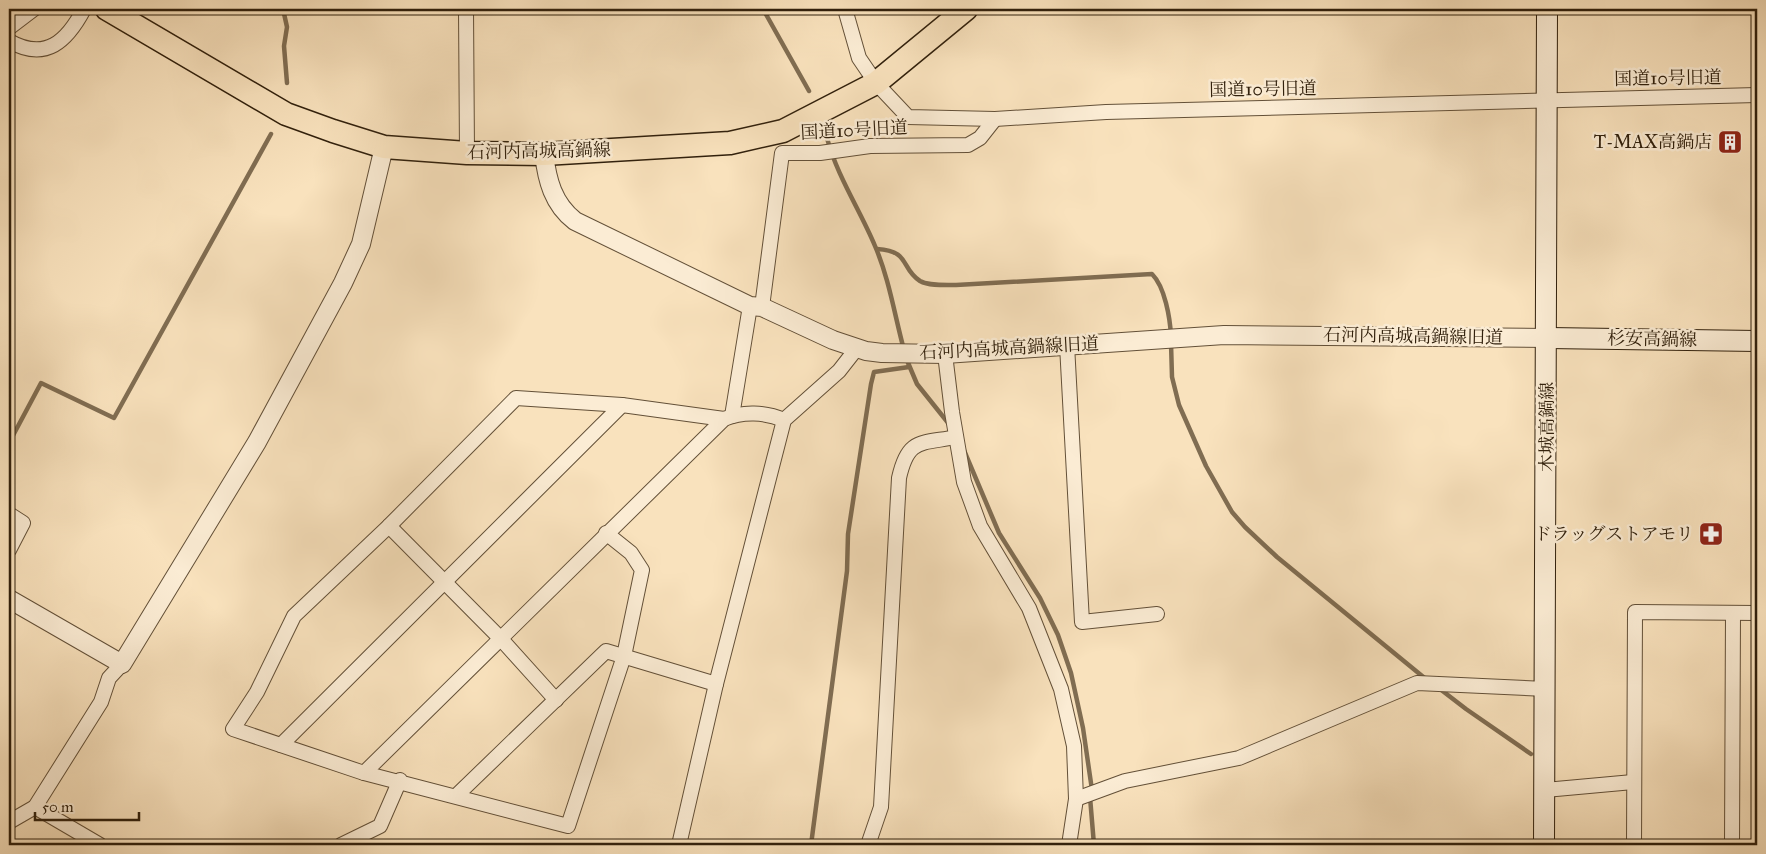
<svg xmlns="http://www.w3.org/2000/svg" width="1766" height="854" font-family="'IM FELL Great Primer','Noto Serif JP',serif">
<style>
.lines{fill:none;stroke-linecap:round;stroke-linejoin:round}
.stream{stroke:#806d52;stroke-width:4.5}
.minor-casing{stroke:#635038;stroke-width:16}
.tertiary-casing{stroke:#635038;stroke-width:20}
.secondary-casing{stroke:#31200c;stroke-width:22}
.primary-casing{stroke:#31200c;stroke-width:25}
.minor{stroke:#fbecd4;stroke-width:14}
.tertiary{stroke:#fbecd4;stroke-width:18}
.secondary{stroke:#fbecd4;stroke-width:20}
.primary{stroke:#f9e2bd;stroke-width:22}
.labels{text-anchor:middle;dominant-baseline:central;stroke-width:5;stroke-linejoin:round;paint-order:stroke}
.street-label{font-size:18px;fill:#31200c;stroke:#fbecd4}
.poi-label{font-size:18px;fill:#31200c;stroke:#fbecd4;text-anchor:end}
</style>
<rect width="100%" height="100%" fill="#f9e2bd"/>
<filter id="stains"><feTurbulence type="fractalNoise" baseFrequency=".004" numOctaves="4"/><feColorMatrix values="0 0 0 0 .2 0 0 0 0 .09 0 0 0 0 .02 0 0 0 .5 -.17"/></filter>
<radialGradient id="worn" r=".72"><stop offset=".6" stop-color="#630" stop-opacity="0"/><stop offset="1" stop-color="#630" stop-opacity=".3"/></radialGradient>
<g class="lines">
<g class="stream">
<path d="M283,9l4,18 -3,19 3,37"/>
<path d="M763,9l46,82"/>
<path d="M827,138c10,38 33,72 48,108 14,32 20,71 29,104"/>
<path d="M877,249c34,2 23,19 43,32 9,5 25,4 36,4l196,-11c13,13 18,44 19,62"/>
<path d="M1171,343l1,34 7,28 27,61 26,46 13,15 32,30 150,123"/>
<path d="M906,358l11,26 32,40"/>
<path d="M9,443l32,-60 73,35 157,-284"/>
<path d="M963,448l36,85 41,65 18,37 13,38 12,55 9,62"/>
<path d="M1440,689l26,20 65,45"/>
<path d="M1090,797l4,48"/>
<path d="M811,845l36,-274 1,-37 23,-150 3,-12 35,-5"/>
</g>
<defs>
<g id="minor">
<path d="M466,9l1,144"/>
<path d="M845,9l14,49 17,25 32,34 87,2 111,-7 651,-17"/>
<path d="M9,28l25,-19"/>
<path d="M9,41c37,21 58,0 75,-32"/>
<path d="M762,307l20,-154h38l50,-7 98,-1 12,-7 15,-19"/>
<path d="M1067,345l15,277 75,-8"/>
<path d="M945,354l7,58 12,70 16,44 49,82 32,81 13,57 2,53 -7,46"/>
<path d="M732,416l18,-110"/>
<path d="M9,514l14,9 -14,27"/>
<path d="M389,526l112,113 55,61"/>
<path d="M606,533l25,20 11,17 -18,86 -56,170 -204,-53 -131,-44 24,-37 37,-76 95,-90 127,-128 106,7 102,14"/>
<path d="M281,745l341,-340"/>
<path d="M364,773l360,-354c19,-8 41,-7 60,1"/>
<path d="M1545,790l88,-8"/>
<path d="M456,796l150,-145 110,33"/>
<path d="M1076,799l49,-18 114,-23 178,-75 129,6"/>
<path d="M35,807l65,38"/>
<path d="M9,822l26,-15 66,-105 8,-24 13,-14"/>
<path d="M341,845l39,-19 20,-46"/>
<path d="M679,845l37,-161 68,-264 55,-49 18,-23"/>
<path d="M868,845l13,-38 18,-329c9,-40 21,-34 57,-41"/>
<path d="M1634,845l1,-233 122,1"/>
<path d="M1732,845l1,-232"/>
</g>
<g id="tertiary">
<path d="M544,154c3,26 9,50 31,67l175,85 12,1 71,33 33,11 16,2 63,1 279,-19 324,3"/>
<path d="M9,599l113,65 135,-222 86,-159 18,-39 23,-97"/>
</g>
<g id="secondary">
<path d="M1548,338l209,3"/>
<path d="M1544,845l3,-836"/>
</g>
<path id="primary" d="M107,9l179,105 47,17 51,16 83,6 77,1 186,-11 53,-12 93,-48 90,-74"/>
</defs>
<use href="#minor" class="minor-casing"/>
<use href="#tertiary" class="tertiary-casing"/>
<use href="#secondary" class="secondary-casing"/>
<use href="#primary" class="primary-casing"/>
<use href="#minor" class="minor"/>
<use href="#tertiary" class="tertiary"/>
<use href="#secondary" class="secondary"/>
<use href="#primary" class="primary"/>
</g>
<defs>
<symbol id="building-square" viewBox="-11 -11 22 22"><rect x="-9" y="-9" width="18" height="18" rx="4" fill="#8f2418" stroke="#fbecd4"/><path d="M-4-6H4V6H1V3H-1V6H-4ZM-2.5-4.3h1.7v1.8h-1.7ZM.8-4.3h1.7v1.8H.8ZM-2.5-1h1.7V.8h-1.7ZM.8-1h1.7V.8H.8Z" fill="#fff"/></symbol>
<symbol id="pharmacy-square" viewBox="-11 -11 22 22"><rect x="-9" y="-9" width="18" height="18" rx="4" fill="#8f2418" stroke="#fbecd4"/><path d="M-2-6h4v4h4v4h-4v4h-4v-4h-4v-4h4Z" fill="#fff"/></symbol>
</defs>
<g fill-rule="evenodd">
<use href="#building-square" x="1716" y="128" width="28" height="28"/>
<use href="#pharmacy-square" x="1697" y="520" width="28" height="28"/>
</g>
<g class="labels">
<g class="street-label">
<text transform="translate(1668 78) rotate(-1)">国道10号旧道</text>
<text transform="translate(1263 89) rotate(-1)">国道10号旧道</text>
<text transform="translate(854 130) rotate(-3)">国道10号旧道</text>
<text transform="translate(539 151) rotate(-1)">石河内高城高鍋線</text>
<text transform="translate(1413 336) rotate(1)">石河内高城高鍋線旧道</text>
<text transform="translate(1652 339) rotate(1)">杉安高鍋線</text>
<text transform="translate(1009 348) rotate(-3)">石河内高城高鍋線旧道</text>
<text transform="translate(1547 427) rotate(-90)">木城高鍋線</text>
</g>
<g class="poi-label">
<text x="1712" y="142">T-MAX高鍋店</text>
<text x="1694" y="534">ドラッグストアモリ</text>
</g>
</g>
<rect width="1766" height="854" fill="none" stroke="#f9e2bd" stroke-width="30"/>
<rect x="10" y="10" width="1746" height="834" fill="none" stroke="#31200c" stroke-width="2.5"/>
<rect x="15" y="15" width="1736" height="824" fill="none" stroke="#31200c"/>
<path d="M35 812v8h104v-8" fill="none" stroke="#31200c" stroke-width="2.5"/>
<text x="42" y="812" font-size="15" fill="#31200c" stroke="#fbecd4" stroke-width="4" paint-order="stroke">50 m</text>
<rect width="100%" height="100%" filter="url(#stains)"/>
<rect width="100%" height="100%" fill="url(#worn)"/>
</svg>
